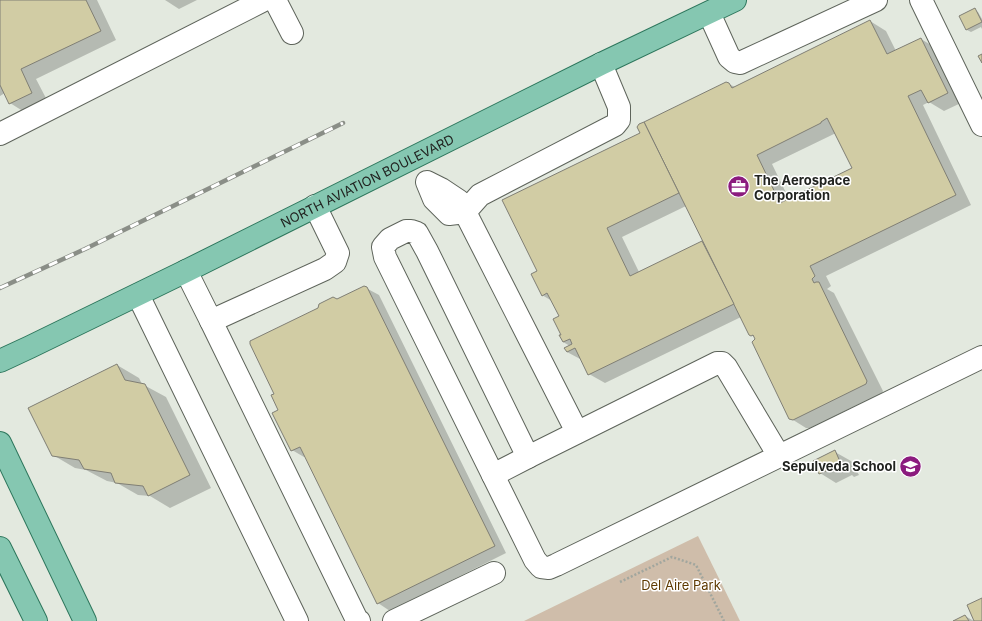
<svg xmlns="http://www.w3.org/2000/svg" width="982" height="621" font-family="Inter,sans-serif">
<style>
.green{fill:#cfbdaa}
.shadow{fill:#0003;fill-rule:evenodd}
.building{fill:#d1cca4;stroke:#807f75;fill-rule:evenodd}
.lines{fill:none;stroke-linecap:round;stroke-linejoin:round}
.minor-casing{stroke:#5e645b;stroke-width:24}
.major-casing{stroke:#2d765c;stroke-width:24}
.path{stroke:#a1a69e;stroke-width:2.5;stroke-dasharray:2 2;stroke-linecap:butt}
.minor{stroke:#fff;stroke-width:22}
.major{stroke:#85c7b1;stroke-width:22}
.rail-casing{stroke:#8a8e87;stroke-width:4.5}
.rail{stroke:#fff;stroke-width:3;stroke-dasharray:9;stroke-linecap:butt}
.labels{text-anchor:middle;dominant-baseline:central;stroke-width:3;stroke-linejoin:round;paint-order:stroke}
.street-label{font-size:13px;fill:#212320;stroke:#fff}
.poi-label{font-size:13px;font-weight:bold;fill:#212320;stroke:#fff;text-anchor:start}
.park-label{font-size:13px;fill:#5e3900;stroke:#fff}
</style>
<rect width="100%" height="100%" fill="#e3e9df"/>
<path class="green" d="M698,536l42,85h-216z"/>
<g class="shadow">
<path d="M0,0h97l19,40 -80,39 12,23 -22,11 -16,-10 -5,-10 -5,3z"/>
<path d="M165,0h32l-18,9z"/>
<path d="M974,10l4,2 4,7v10l-1,-2 -10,5 -4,-2z"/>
<path d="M870,21l16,10 10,20 25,-12 15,9 27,54 -19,9 -15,-9 -6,3 48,100 -145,71 5,10 -4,3 7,4 49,98 -1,2 -72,35h-4l-16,-10 -33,-80 -7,-4 -9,-17 -136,66 -16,-9 -7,-14 -15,-8 3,-6 -7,-4 -3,-26 -8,-15 -10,-6 -4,-24 104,-138 87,-49 6,3zM836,133l17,35 -64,31 -17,-35zM686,206l17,35 -64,31 -17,-35z"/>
<path d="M366,288l13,7 127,258 -116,58 -12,-8 -72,-147 -2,1 -12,-7 -17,-56 62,-94z"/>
<path d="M117,365l22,13 3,6 24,13 45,91 -41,20 -20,-12 -12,-1 -21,-12 -10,-2 -21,-11 -11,-2 -22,-13z"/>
<path d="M835,452l16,9 8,14 -5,2 -2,-2 -16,8 -16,-10z"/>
<path d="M965,616l9,5h-19z"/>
</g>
<g class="building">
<path d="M0,0h86l15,31 -80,38 11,24 -23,11 -9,-19z"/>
<path d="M975,8l7,14 -16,8 -7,-14z"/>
<path d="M870,20l17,34 34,-16 27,55 -20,10 -7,-13 -13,6 48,99 -146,71 5,10 -3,3 2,4 2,-1h3l48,99 -1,3 -73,36 -4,-1 -37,-77 3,-3 -2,-4 -2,1 -2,-1 -105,-213 82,-40 3,1 3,5zM827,118l25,50 -72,35 -23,-48 64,-32v-1z"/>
<path d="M982,54v9l-4,-7z"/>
<path d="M644,122l35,71 -72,35 23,48 72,-35 32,63 -146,71 -13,-27 -8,4 -3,-4 8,-4 -2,-5 -7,3 -4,-7h2l-8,-16 6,-3 -12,-23 -5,3 -11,-22 6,-3 -35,-71 138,-67 -3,-6 2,-3z"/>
<path d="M364,286l3,1 128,259 -118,58 -77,-157 -9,4 -19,-38 6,-3 -7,-15 3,-1 -24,-50v-3l68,-33 1,-4 14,-7 4,2z"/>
<path d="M117,364l8,16 20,4 45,91 -42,21 -5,-10 -28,-3 -4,-10 -27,-4 -5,-9 -27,-4 -24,-48z"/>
<path d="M835,450l6,14 1,-1 1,3 -5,2 -1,-2 -18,8 -6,-13z"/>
<path d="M982,598v23h-8l-7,-16z"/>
<path d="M965,615l4,6h-16z"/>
</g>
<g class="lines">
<defs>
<g id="minor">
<path d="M275,0l17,33"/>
<path d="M921,0l61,125"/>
<path d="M709,13l20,44 6,5 5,1 136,-63"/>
<path d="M0,134l264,-134"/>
<path d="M186,271l25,50 114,-52 10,-7 3,-9 -23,-47"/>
<path d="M138,295l159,326"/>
<path d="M211,321l146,299 2,1"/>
<path d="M577,432l-112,-220 -6,-11 -18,-12 -14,-7 7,17 15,15 16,-2 15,-17 135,-70 4,-5v-13l-18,-43"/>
<path d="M779,456l-53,-89 -4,-4h-5l-189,94 -101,-206 -10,-18 -6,-2h-5l-16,8 -7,8 2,10 150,303 6,7 8,1 7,-3 426,-208"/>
<path d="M493,475l35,-18"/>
<path d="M394,621l100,-48"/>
</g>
<g id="major">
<path id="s1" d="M0,361l30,-14 156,-76 415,-207 134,-64"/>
<path d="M0,443l85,178"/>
<path d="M0,548l36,73"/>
</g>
</defs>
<use href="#minor" class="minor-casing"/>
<use href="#major" class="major-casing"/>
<path class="path" d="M620,582l52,-25 24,8 28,56"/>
<use href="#minor" class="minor"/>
<use href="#major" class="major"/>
<defs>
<path id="rail" d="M0,288l85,-39 258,-126"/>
</defs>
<use href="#rail" class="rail-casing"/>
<use href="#rail" class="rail"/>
</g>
<defs>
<symbol id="office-disc" viewBox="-11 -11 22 22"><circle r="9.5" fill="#8b1b7e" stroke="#fff"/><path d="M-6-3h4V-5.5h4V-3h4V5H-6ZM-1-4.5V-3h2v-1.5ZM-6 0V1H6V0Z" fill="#fff"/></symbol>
<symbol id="school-disc" viewBox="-11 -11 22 22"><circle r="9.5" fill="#8b1b7e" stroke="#fff"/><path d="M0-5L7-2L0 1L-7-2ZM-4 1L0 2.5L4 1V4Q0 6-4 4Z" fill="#fff"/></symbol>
</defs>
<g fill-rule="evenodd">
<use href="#office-disc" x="726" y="174" width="25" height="25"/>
<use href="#school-disc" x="898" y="454" width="25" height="25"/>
</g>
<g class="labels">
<g class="street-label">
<text stroke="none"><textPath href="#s1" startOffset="409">NORTH AVIATION BOULEVARD</textPath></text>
</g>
<g class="poi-label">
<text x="754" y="180">The Aerospace<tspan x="754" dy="15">Corporation</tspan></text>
<text x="896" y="466" text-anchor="end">Sepulveda School</text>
</g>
<g class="park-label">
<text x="681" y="585">Del Aire Park</text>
</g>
</g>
</svg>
